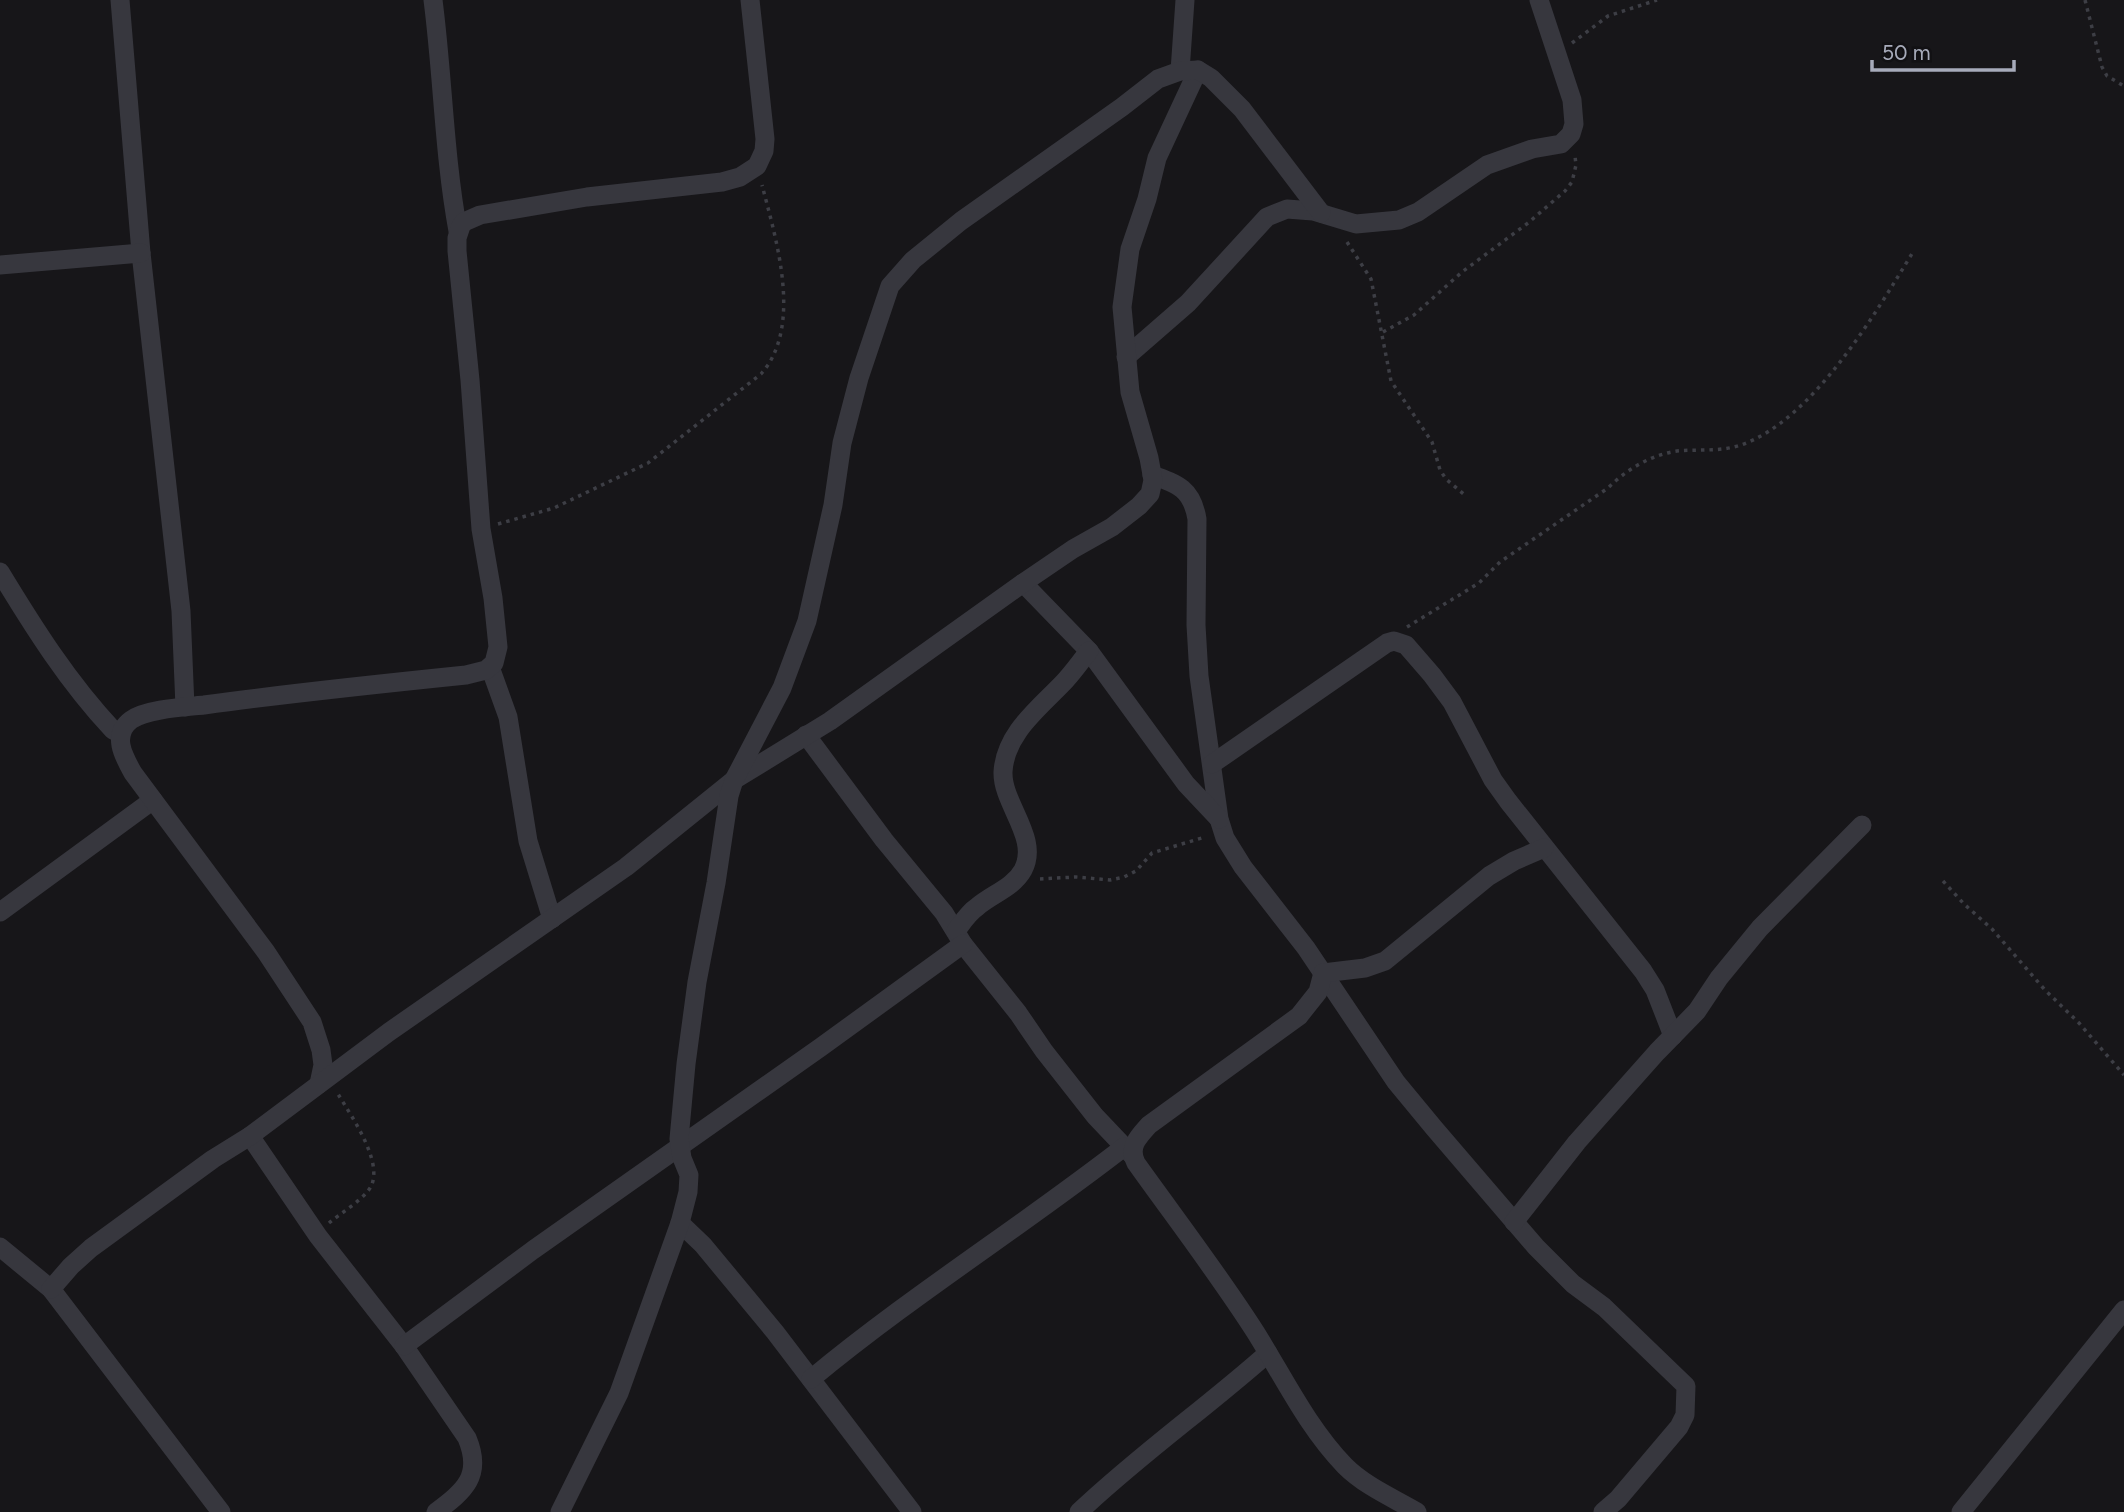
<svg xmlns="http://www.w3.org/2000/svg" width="2124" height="1512" font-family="Figtree,sans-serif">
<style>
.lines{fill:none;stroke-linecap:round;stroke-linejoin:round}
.path{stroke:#3d3e45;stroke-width:3.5;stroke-dasharray:3.5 5;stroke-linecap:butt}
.minor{stroke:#37373e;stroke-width:19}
</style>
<rect width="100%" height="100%" fill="#171619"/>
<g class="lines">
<g class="path">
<path d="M2085,0l17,67 5,9 17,10"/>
<path d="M1572,43l36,-27 49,-16"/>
<path d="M1347,242l24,37 20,102 41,61 8,28 6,9 20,17"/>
<path d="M1383,332l31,-17 48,-43 66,-49 37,-32 7,-9 4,-17 -1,-9"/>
<path d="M498,524l56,-16 94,-45 113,-89c4,-5 9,-11 12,-18 24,-49 2,-121 -11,-171"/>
<path d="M1407,627l72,-44 21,-21 108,-74c18,-18 42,-33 69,-37 22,-2 43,1 64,-6 72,-25 134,-131 172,-193"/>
<path d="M1040,879l36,-2 34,3 14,-3 12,-6 16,-18 53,-16"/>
<path d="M1943,881l21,23 28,25 53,61 34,33 45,52"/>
<path d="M329,1223c12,-10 29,-20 39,-32 20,-24 -17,-75 -30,-97"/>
</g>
<g class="minor">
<path d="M120,0l21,253 40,358 4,96"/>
<path d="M433,0c10,77 11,155 25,231"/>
<path d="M1180,71l5,-71"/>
<path d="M0,265l141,-12"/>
<path d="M1126,357l62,-54 79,-86 20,-8 26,2 43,13 43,-4 19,-8 69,-47 45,-16 29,-5 10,-10 3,-10 -2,-24 -33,-100"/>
<path d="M1152,475c26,9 40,14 45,44l-1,106 3,51 20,143 6,19 18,29 63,81 90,134 38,46 102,119 37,37 31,23 82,79 -1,29 -6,12 -61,72 -15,13"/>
<path d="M0,572c34,56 68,110 113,158l8,4"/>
<path d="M1023,583l66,68 97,133 33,35"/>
<path d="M490,667l18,50 20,124 24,78"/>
<path d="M806,735l78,105 60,73 19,31 55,69 26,38 51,65 37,39"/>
<path d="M1212,764l175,-121 7,-2 12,4 26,30 20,27 41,78 15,21 135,170 12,19 18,46"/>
<path d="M0,912l153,-112"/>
<path d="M956,931c6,-8 12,-18 21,-24 15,-13 36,-19 46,-37 17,-32 -21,-66 -20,-98 2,-38 35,-63 59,-88 10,-10 18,-22 27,-33"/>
<path d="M319,1084l4,-19 -2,-15 -9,-28 -46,-70 -133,-179c-9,-16 -22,-38 -2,-53 15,-11 54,-13 73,-15 87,-12 174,-21 262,-30l20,-5 8,-7 4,-16 -5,-49 -12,-69 -11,-149 -13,-129v-13l4,-12 3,-4 16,-7 107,-18 135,-15 18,-5 17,-11 7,-15 1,-12 -15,-139"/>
<path d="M250,1136l68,100 86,110 63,92c16,38 -3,53 -31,74"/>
<path d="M1514,1222l63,-80 80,-90 40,-41 22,-33 41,-50 102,-103"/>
<path d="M680,1223l23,22 72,87 137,180"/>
<path d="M0,1247l51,42 170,223"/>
<path d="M51,1289l20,-23 20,-18 122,-89 37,-23 139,-104 237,-165 108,-87 96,-59 193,-138 50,-34 39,-22 27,-21 11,-12 3,-14 -4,-22 -19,-66 -8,-85 8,-58 17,-50 10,-41 41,-88"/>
<path d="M404,1346l129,-96 288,-203 142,-103"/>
<path d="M811,1379c100,-83 210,-152 313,-232"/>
<path d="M560,1512l59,-119 61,-170 8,-31 1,-17 -7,-17 -3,-19 7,-75 11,-82 19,-99 13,-87 5,-16 48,-92 25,-67 26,-116 9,-62 17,-65 31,-92 23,-26 48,-39 161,-114 36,-28 22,-8 18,-1 13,8 31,31 79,104"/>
<path d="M1079,1512c60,-57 127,-104 189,-159"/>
<path d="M1417,1512c-24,-14 -52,-26 -72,-46 -37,-38 -61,-88 -89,-133 -37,-58 -80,-114 -120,-170 -8,-16 2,-26 13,-38l150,-109 19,-24 5,-19 42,-5 20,-7 104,-85 25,-15 30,-13"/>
<path d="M1961,1512l163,-202"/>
</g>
</g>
<path d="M1872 60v10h142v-10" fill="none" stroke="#a7abba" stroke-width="3.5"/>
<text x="1882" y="60" font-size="21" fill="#a7abba" stroke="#121114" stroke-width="5" paint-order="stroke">50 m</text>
</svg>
